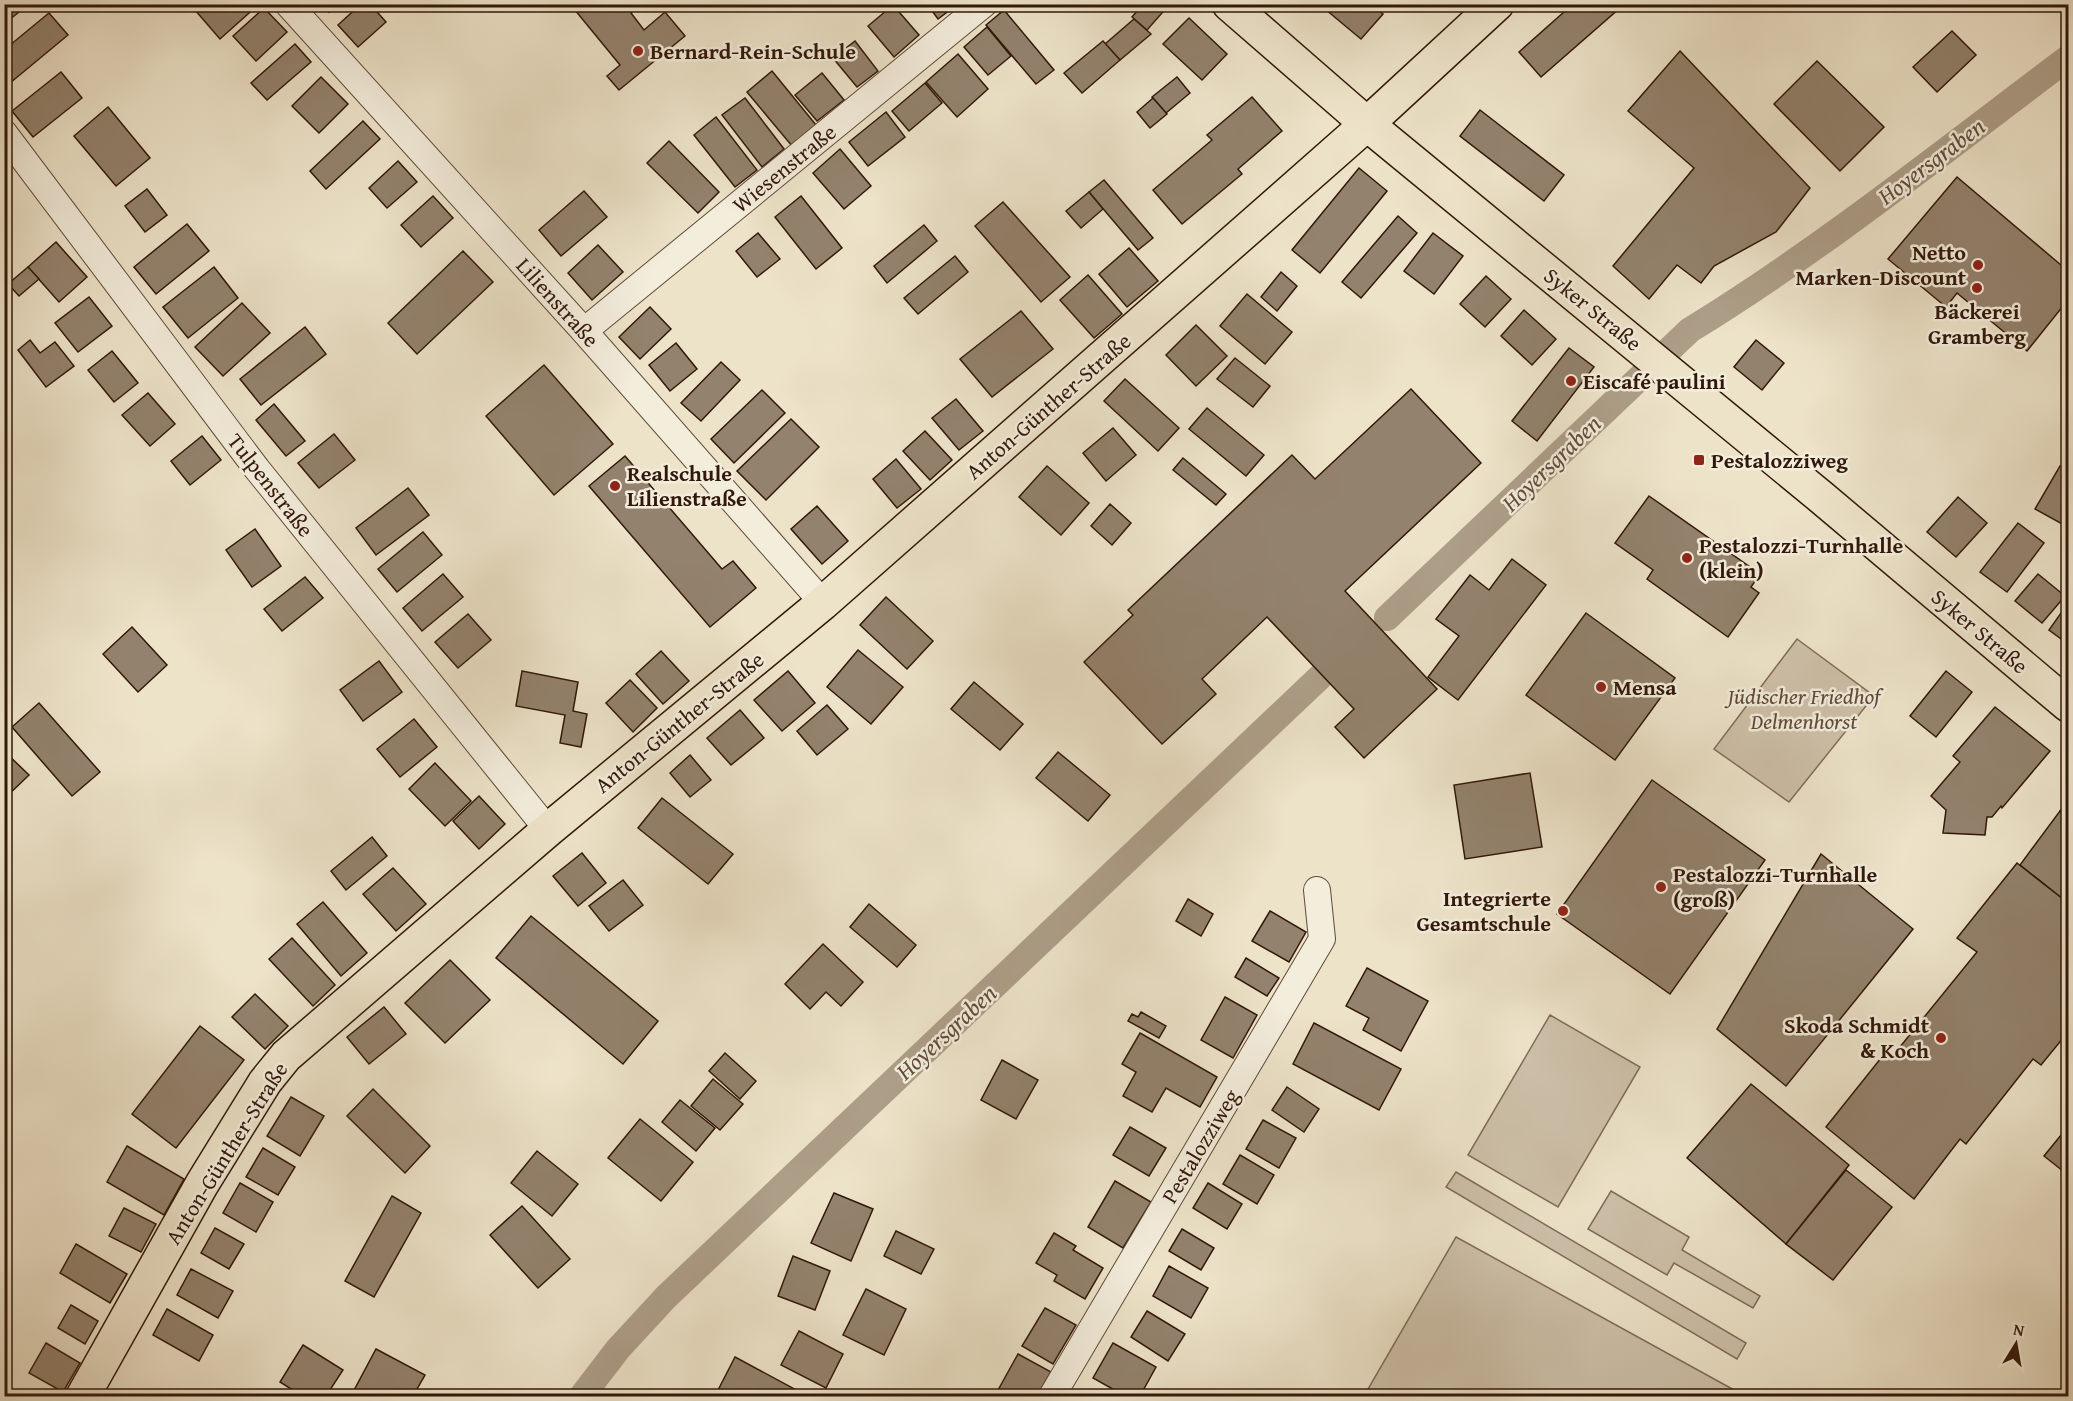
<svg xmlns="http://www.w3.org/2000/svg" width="2073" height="1401" font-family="'Gentium Book Plus',serif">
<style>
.green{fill:#cdc0a9;stroke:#806c5a;stroke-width:1.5}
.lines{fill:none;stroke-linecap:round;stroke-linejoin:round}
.canal{stroke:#ad9e88;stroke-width:26}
.building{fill:#93826d;stroke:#32180a;stroke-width:1.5}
.minor-casing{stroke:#614b3a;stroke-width:28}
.major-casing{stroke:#32180a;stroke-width:36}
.minor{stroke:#f3eddc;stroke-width:26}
.major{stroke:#ede3c9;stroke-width:33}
.poi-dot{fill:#8f2418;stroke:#f3eddc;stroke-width:2}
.labels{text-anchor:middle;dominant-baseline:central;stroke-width:5;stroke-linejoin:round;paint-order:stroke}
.poi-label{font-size:22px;font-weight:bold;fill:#32180a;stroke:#f3eddc;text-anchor:start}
.street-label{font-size:22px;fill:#32180a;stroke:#f3eddc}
.park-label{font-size:22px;font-style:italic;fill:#604a3a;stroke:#f3eddc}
.water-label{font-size:24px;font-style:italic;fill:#634e3c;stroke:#f3eddc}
</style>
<rect width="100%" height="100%" fill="#ede3c9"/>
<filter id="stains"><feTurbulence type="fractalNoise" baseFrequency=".00333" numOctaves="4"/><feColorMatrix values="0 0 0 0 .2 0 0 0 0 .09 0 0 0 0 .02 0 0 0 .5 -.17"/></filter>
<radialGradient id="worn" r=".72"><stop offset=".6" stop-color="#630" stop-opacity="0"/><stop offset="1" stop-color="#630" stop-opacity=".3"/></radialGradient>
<g class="green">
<path d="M1797,639l77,57 -85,106 -75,-53z"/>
<path d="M1550,1015l90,52 -82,140 -90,-52z"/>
<path d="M1456,1172l290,171 -9,16 -291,-172z"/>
<path d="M1611,1191l78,46 -7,13 78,46 -7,12 -79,-45 -7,12 -79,-46z"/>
<path d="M1456,1237l289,159h-381z"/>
</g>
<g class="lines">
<g class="canal">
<path d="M1387,618l303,-288c132,-81 254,-179 378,-272"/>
<path d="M582,1396l36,-47 48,-52 654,-620"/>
</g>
</g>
<g class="building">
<path d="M4,4h25l-25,20z"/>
<path d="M202,4h57l-39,35 -25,-29z"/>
<path d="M323,4h14l-8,8z"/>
<path d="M361,4h9l16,18 -28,25 -20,-22z"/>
<path d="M570,4h71l-10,9 13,17 21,-18 20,24 -66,54 -12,-14 13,-11z"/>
<path d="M927,4h31l-20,15z"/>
<path d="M1143,4l26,1 -22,25 -15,-13z"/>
<path d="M1319,4h52l12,10 -22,25z"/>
<path d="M1573,4h46l2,3 -80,70 -22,-25z"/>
<path d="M893,5l26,30 -25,22 -26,-31z"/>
<path d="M264,8l23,24 -31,29 -23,-25z"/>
<path d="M1004,10l50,60 -18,14 -50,-59z"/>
<path d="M49,13l19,22 -58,48 -6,-7v-26z"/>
<path d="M1189,18l38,36 -25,26 -39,-36z"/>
<path d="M1134,19l17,15 -31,26 -15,-16z"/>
<path d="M987,27l24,29 -23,19 -24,-28z"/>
<path d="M1952,31l24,24 -39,37 -24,-25z"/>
<path d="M855,41l23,30 -21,16 -24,-29z"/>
<path d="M1103,41l17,19 -38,33 -18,-20z"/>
<path d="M295,44l16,18 -44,38 -16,-17z"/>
<path d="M1680,51l130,137 -34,44 -62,34 -13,17 -24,-18 -28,34 -36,-33 81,-98 -66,-57z"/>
<path d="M958,54l30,35 -31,28 -31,-35z"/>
<path d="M1817,61l67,66 -44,44 -66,-67z"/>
<path d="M772,71l44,54 -24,21 -45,-54z"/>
<path d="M61,72l21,26 -49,39 -21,-26z"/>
<path d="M822,73l22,27 -27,21 -22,-26z"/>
<path d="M321,77l27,27 -29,29 -27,-27z"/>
<path d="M1177,77l13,16 -24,20 -14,-16z"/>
<path d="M925,83l17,20 -33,28 -17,-20z"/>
<path d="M1252,97l30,34 -44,38 4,5 -60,50 -29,-34 59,-50 -5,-5z"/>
<path d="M745,98l39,51 -22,18 -40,-52z"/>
<path d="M1153,98l14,16 -17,14 -13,-16z"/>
<path d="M108,107l42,51 -34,28 -42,-50z"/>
<path d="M1480,110l84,65 -20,26 -84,-65z"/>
<path d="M886,112l19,25 -37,29 -19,-24z"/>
<path d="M716,117l41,53 -22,17 -41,-52z"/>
<path d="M363,121l17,18 -54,50 -16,-18z"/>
<path d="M669,141l50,51 -21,21 -51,-50z"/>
<path d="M840,149l31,37 -27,23 -31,-36z"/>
<path d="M398,161l19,21 -30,26 -18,-20z"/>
<path d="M1359,168l28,23 -67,82 -28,-23z"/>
<path d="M1957,177l111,94v39l-5,-4 -36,45 -70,-58 -11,14 -58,-48z"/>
<path d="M1104,180l49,58 -15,12 -49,-58z"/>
<path d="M147,189l20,26 -22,17 -20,-26z"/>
<path d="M584,191l23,26 -46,39 -22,-26z"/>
<path d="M1089,192l14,17 -22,19 -15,-17z"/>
<path d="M433,196l20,22 -32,29 -20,-22z"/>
<path d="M801,196l41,52 -26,21 -41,-52z"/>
<path d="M1003,202l67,75 -29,25 -66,-76z"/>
<path d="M1398,216l19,17 -56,65 -19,-16z"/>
<path d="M187,224l22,27 -53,43 -22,-27z"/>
<path d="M924,225l13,16 -50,42 -13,-17z"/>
<path d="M758,233l22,26 -23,18 -21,-26z"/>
<path d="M1433,233l30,23 -29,38 -30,-23z"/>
<path d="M56,242l31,35 -28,25 -31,-35z"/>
<path d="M598,245l25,27 -31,28 -24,-27z"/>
<path d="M1129,248l29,33 -31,26 -28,-33z"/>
<path d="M463,251l30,31 -76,72 -29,-31z"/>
<path d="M955,256l13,16 -50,42 -14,-16z"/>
<path d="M28,267l11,12 -20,17 -11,-12z"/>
<path d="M214,267l24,31 -50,40 -25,-31z"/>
<path d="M1281,272l16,14 -20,25 -16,-14z"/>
<path d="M1088,275l34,39 -28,24 -34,-38z"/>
<path d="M1486,276l25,23 -26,28 -25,-23z"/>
<path d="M1247,294l45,38 -27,32 -45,-38z"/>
<path d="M89,297l23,29 -34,26 -23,-29z"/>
<path d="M242,303l28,30 -47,43 -28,-29z"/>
<path d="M650,307l21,22 -31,30 -21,-22z"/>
<path d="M1524,310l32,29 -24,26 -31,-29z"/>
<path d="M1021,311l32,38 -61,48 -32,-38z"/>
<path d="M1196,325l31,31 -31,30 -30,-31z"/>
<path d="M305,327l21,27 -65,51 -21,-26z"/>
<path d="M30,340l10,13 15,-11 19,24 -28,21 -28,-37z"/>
<path d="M1756,340l28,23 -22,27 -28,-23z"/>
<path d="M676,343l21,26 -27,22 -21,-26z"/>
<path d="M1569,348l25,19 -57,74 -25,-20z"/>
<path d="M112,351l26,32 -24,19 -26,-32z"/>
<path d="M1235,358l35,28 -17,21 -36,-28z"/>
<path d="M721,362l19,18 -39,41 -20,-18z"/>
<path d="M544,365l69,79 -59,51 -68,-79z"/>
<path d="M1125,379l54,49 -21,23 -54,-50z"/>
<path d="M1411,389l70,74 -136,128 92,98 -73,69 -29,-31 19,-18 -87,-92 -65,62 14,15 -54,50 -78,-82 49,-47 -5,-5 164,-155 23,24z"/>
<path d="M762,390l23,23 -51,50 -23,-24z"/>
<path d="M148,393l27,31 -25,22 -28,-31z"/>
<path d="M956,399l27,32 -24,19 -27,-32z"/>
<path d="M274,404l31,37 -19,15 -30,-36z"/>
<path d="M1207,408l57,47 -18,21 -57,-47z"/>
<path d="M791,419l28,28 -53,53 -29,-29z"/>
<path d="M1113,428l23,27 -30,26 -23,-28z"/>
<path d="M925,431l27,29 -22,20 -27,-29z"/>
<path d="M334,434l21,26 -36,28 -21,-25z"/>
<path d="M202,436l19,24 -31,25 -19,-24z"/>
<path d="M625,456l97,113 11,-8 23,27 -46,39 -121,-141z"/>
<path d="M1183,458l43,36 -10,11 -43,-35z"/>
<path d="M896,459l25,30 -24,19 -24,-29z"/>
<path d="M1047,466l42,37 -28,32 -42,-38z"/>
<path d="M2060,466l8,4v48l-4,7 -29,-16z"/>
<path d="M408,488l21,27 -53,40 -20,-27z"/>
<path d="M1649,496l111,78 -9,13 8,6 -31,44 -81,-58 6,-9 -38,-27z"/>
<path d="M1958,497l29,26 -31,34 -29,-25z"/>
<path d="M1110,504l21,19 -19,22 -21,-19z"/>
<path d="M817,506l31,35 -26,23 -31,-35z"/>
<path d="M2018,523l26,20 -37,49 -27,-20z"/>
<path d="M255,529l26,37 -29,21 -26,-37z"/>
<path d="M423,532l19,23 -45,37 -19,-23z"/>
<path d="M1512,559l34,26 -88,115 -30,-23 31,-41 -23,-17 34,-44 19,15z"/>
<path d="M443,574l20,23 -41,34 -19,-23z"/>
<path d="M2038,574l27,22 -23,27 -27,-22z"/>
<path d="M305,577l18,21 -41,33 -18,-22z"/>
<path d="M886,597l47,44 -26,28 -47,-44z"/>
<path d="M2068,603v41l-19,-14z"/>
<path d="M1586,613l89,65 -60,82 -89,-65z"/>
<path d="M468,614l23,26 -33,28 -23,-26z"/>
<path d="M132,627l35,38 -29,27 -35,-38z"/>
<path d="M858,650l45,37 -32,37 -44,-37z"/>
<path d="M661,651l28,30 -26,23 -27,-30z"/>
<path d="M379,661l23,31 -39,29 -23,-31z"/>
<path d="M522,671l56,11 -5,29 14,3 -6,33 -21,-4 5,-28 -49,-9z"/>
<path d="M788,671l27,32 -33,28 -28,-31z"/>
<path d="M1946,671l26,21 -36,45 -26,-21z"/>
<path d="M630,680l27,28 -24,24 -27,-29z"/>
<path d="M974,682l49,42 -23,26 -49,-41z"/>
<path d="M39,703l61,69 -28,24 -60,-69z"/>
<path d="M827,705l21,24 -31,26 -20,-24z"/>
<path d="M1995,707l55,44 -48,57 -1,-2 -9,11h-5l-2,18 -42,-2 3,-23 -15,-14 29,-34 -7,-6z"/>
<path d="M740,710l24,28 -33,27 -24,-27z"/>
<path d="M414,719l23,28 -37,30 -23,-28z"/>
<path d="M4,751l25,24 -25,24z"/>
<path d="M1058,752l52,43 -22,26 -52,-43z"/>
<path d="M690,755l21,25 -21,17 -20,-24z"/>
<path d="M435,763l36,38 -26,25 -36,-37z"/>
<path d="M1530,773l12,74 -77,12 -11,-74z"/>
<path d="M1652,780l113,80 -95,134 -113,-80z"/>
<path d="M479,796l26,28 -26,25 -26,-28z"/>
<path d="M662,798l71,56 -25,30 -70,-56z"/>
<path d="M2068,800v17l-8,-6z"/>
<path d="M2060,811l8,6v86l-48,-38z"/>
<path d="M372,837l15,19 -41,34 -15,-19z"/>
<path d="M582,853l24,30 -28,23 -25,-30z"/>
<path d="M1821,854l92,75 -127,157 -69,-57z"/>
<path d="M2017,863l51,40v129l-27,33 -8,-6 -67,85 -6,-5 -46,60 -88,-72 59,-74 6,5 86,-106 -20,-14z"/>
<path d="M393,868l33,36 -30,27 -33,-37z"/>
<path d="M623,880l20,25 -34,26 -20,-25z"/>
<path d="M1188,899l25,15 -12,22 -25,-15z"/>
<path d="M323,902l44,51 -26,23 -44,-52z"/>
<path d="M869,904l47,41 -19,22 -47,-40z"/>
<path d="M1270,911l36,21 -17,30 -37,-21z"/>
<path d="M531,916l127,105 -35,43 -127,-106z"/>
<path d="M292,938l43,47 -22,21 -44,-47z"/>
<path d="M823,944l40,38 -22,24 -15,-14 -16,17 -25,-25z"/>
<path d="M1246,958l33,20 -12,18 -32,-19z"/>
<path d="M450,960l40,40 -45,43 -40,-40z"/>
<path d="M1367,968l61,33 -27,50 -38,-21 6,-12 -23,-12z"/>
<path d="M255,994l33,32 -23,23 -33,-32z"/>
<path d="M1225,997l32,18 -24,43 -32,-18z"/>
<path d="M384,1007l22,27 -37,30 -22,-27z"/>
<path d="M1141,1012l25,14 -7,12 -31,-17 4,-7 6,3z"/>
<path d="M1314,1023l87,46 -22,41 -86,-46z"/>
<path d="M200,1026l44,34 -68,88 -44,-34z"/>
<path d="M1140,1033l77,44 -17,30 -34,-19 -14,24 -29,-16 13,-24 -14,-8z"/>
<path d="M725,1053l31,28 -16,18 -31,-28z"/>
<path d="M1002,1060l36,20 -22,39 -35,-19z"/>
<path d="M713,1079l30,25 -23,26 -29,-24z"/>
<path d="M1751,1084l98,81 -63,79 -99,-86z"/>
<path d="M1287,1087l32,22 -15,23 -32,-22z"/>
<path d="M373,1089l57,57 -25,27 -58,-57z"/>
<path d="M291,1097l33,19 -24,40 -33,-20z"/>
<path d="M680,1100l35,28 -19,23 -34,-29z"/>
<path d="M640,1119l53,43 -32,39 -53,-43z"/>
<path d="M1263,1120l33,18 -17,30 -33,-19z"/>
<path d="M1130,1127l36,21 -17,28 -36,-21z"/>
<path d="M2066,1129l2,3v43l-24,-19z"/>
<path d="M127,1146l57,33 -20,36 -57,-33z"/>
<path d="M263,1148l32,19 -17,28 -32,-18z"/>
<path d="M537,1151l41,33 -26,32 -41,-33z"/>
<path d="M1240,1155l34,20 -17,29 -34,-20z"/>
<path d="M1846,1170l46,37 -59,73 -47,-36z"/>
<path d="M1115,1181l36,21 -28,46 -35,-21z"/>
<path d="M240,1183l33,19 -17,30 -33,-19z"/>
<path d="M1208,1183l34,21 -15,25 -34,-21z"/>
<path d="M834,1193l39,16 -22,52 -40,-18z"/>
<path d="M392,1196l29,17 -47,84 -29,-16z"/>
<path d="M522,1206l48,53 -32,29 -48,-53z"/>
<path d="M124,1208l32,16 -15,28 -32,-16z"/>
<path d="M215,1228l29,16 -15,25 -28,-16z"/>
<path d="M1182,1229l32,19 -13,22 -32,-19z"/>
<path d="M896,1231l38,18 -13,25 -37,-18z"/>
<path d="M1054,1233l22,13 -3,4 30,18 -18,31 -31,-18 3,-6 -21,-12z"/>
<path d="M76,1244l51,30 -17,29 -50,-30z"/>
<path d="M793,1256l37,15 -15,39 -37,-14z"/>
<path d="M1169,1266l39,22 -17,30 -38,-22z"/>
<path d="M191,1269l42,22 -15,27 -41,-23z"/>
<path d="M866,1289l40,20 -22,46 -41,-20z"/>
<path d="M71,1305l27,16 -13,23 -27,-16z"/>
<path d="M1045,1308l31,17 -23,39 -31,-18z"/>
<path d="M167,1309l46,26 -14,26 -46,-26z"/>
<path d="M1147,1311l38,23 -17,27 -37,-24z"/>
<path d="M799,1331l44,23 -17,34 -45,-23z"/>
<path d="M46,1343l34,20 -17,29 -34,-19z"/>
<path d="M1113,1343l43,24 -16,29h-15l-32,-18z"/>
<path d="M303,1345l40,25 -17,26h-24l-22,-14z"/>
<path d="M376,1349l49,26 -12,21h-57l-4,-2z"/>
<path d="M1018,1354l33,18 -14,24h-32l-8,-4z"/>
<path d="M735,1357l67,36 -1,3h-86z"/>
</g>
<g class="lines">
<defs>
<g id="minor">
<path d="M288,4l296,327 239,272"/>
<path d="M4,133l253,336 291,361"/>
<path d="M584,331l400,-327"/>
<path d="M1052,1396l270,-457 -5,-49"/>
</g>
<g id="major">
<path d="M1229,4l138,120 454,373 247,208"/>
<path d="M83,1396l119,-212 63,-102 21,-26 262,-226 275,-227 544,-479 130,-120"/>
</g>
</defs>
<use href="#minor" class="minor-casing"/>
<use href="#major" class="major-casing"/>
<use href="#minor" class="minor"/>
<use href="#major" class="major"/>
</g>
<g class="poi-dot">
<circle cx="638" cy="51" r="6"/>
<circle cx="1978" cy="265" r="6"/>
<circle cx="1977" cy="288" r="6"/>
<circle cx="1571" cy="381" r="6"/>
<rect x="1693" y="454" width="12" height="12" rx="3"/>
<circle cx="615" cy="486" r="6"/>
<circle cx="1687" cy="558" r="6"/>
<circle cx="1601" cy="687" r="6"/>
<circle cx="1661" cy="887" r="6"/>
<circle cx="1563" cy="911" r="6"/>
<circle cx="1941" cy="1038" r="6"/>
</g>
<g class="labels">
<g class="poi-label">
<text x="650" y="51">Bernard-Rein-Schule</text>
<text x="1966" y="252" text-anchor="end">Netto<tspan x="1966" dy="25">Marken-Discount</tspan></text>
<text x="1977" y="311" text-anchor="middle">Bäckerei<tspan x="1977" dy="25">Gramberg</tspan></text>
<text x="1583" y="381">Eiscafé paulini</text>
<text x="1711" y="460">Pestalozziweg</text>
<text x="627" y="473">Realschule<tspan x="627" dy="25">Lilienstraße</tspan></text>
<text x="1699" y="545">Pestalozzi-Turnhalle<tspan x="1699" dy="25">(klein)</tspan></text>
<text x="1613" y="687">Mensa</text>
<text x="1673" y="874">Pestalozzi-Turnhalle<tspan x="1673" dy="25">(groß)</tspan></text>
<text x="1551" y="898" text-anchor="end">Integrierte<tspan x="1551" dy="25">Gesamtschule</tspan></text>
<text x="1929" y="1025" text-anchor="end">Skoda Schmidt<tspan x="1929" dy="25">&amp; Koch</tspan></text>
</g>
<g class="street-label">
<text transform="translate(784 168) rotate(-39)">Wiesenstraße</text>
<text transform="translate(558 302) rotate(48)">Lilienstraße</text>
<text transform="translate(1593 309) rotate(39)">Syker Straße</text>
<text transform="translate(1048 406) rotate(-41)">Anton-Günther-Straße</text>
<text transform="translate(271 485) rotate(52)">Tulpenstraße</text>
<text transform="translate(1980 631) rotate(40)">Syker Straße</text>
<text transform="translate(679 722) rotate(-39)">Anton-Günther-Straße</text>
<text transform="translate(1200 1146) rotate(-59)">Pestalozziweg</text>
<text transform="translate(226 1153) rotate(-58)">Anton-Günther-Straße</text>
</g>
<g class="park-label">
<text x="1804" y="696">Jüdischer Friedhof<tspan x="1804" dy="25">Delmenhorst</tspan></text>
</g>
<g class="water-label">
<text transform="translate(1931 161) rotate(-37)">Hoyersgraben</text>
<text transform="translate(1551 463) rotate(-44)">Hoyersgraben</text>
<text transform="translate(946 1032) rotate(-43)">Hoyersgraben</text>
</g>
</g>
<rect width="2073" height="1401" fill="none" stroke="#ede3c9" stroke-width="24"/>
<rect x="6" y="6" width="2061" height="1389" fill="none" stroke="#32180a" stroke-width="3"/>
<rect x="12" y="12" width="2049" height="1377" fill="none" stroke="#32180a" stroke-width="1.5"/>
<g transform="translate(2016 1344) rotate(11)" stroke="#f3eddc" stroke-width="4.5" paint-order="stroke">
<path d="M0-4.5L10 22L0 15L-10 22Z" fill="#32180a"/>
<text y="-9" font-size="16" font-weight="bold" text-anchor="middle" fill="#32180a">N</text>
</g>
<rect width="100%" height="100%" filter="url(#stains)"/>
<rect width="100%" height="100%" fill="url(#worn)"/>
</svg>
